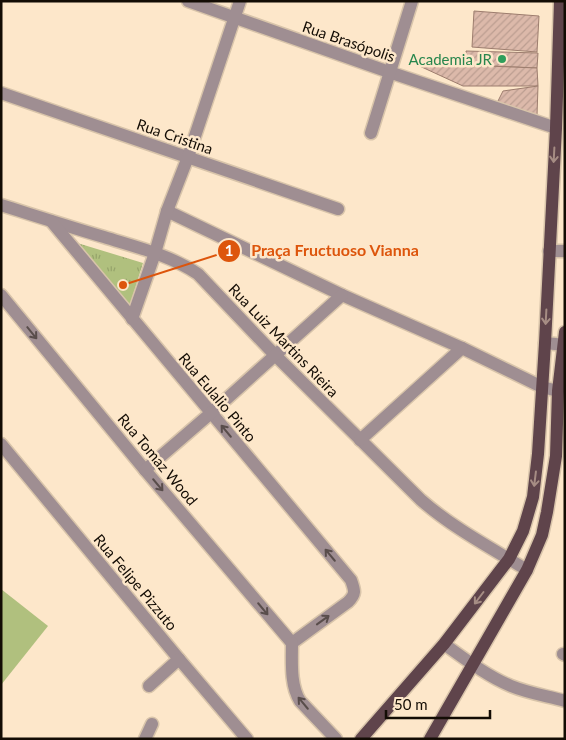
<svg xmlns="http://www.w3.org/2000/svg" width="566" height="740" font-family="Lato,sans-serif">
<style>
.park{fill:url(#park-tufts)}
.garden{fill:#b0c07e}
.building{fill:url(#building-hatch);stroke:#9d7d6e}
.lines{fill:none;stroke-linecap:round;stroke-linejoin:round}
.minor-casing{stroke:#d8c4aa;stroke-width:15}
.major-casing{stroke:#d8c4aa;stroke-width:15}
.minor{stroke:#9f8e92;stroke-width:12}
.major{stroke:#5f444b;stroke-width:12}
.oneway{stroke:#a68d84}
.oneway2{stroke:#594d4b}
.leisure-dot{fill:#2e9e5b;stroke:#fde7ca;stroke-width:2}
.labels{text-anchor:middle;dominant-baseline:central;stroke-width:5;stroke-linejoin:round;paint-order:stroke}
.street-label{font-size:15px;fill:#130c04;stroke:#fde7ca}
.leisure-label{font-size:15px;fill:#27864d;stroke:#fde7ca;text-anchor:end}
.leader{fill:none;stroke:#dd550c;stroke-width:2}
.callout-dot{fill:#dd550c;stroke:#fde7ca;stroke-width:2}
.mark-label{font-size:15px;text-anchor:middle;font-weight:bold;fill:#fff}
.callout-label{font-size:16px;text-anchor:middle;font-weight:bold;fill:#dd550c;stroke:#fde7ca;stroke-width:5;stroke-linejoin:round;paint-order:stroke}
</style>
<defs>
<pattern id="park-tufts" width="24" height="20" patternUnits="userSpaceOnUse" patternTransform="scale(1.25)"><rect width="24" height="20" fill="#b0c07e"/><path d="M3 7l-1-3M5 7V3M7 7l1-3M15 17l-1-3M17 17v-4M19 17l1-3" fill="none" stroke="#96a46b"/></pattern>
<pattern id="building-hatch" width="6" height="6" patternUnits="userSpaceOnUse" patternTransform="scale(1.25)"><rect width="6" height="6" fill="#dcb9aa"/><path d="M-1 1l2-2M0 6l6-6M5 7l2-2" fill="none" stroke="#bc9e91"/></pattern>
</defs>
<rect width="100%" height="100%" fill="#fde7ca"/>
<path class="park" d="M74,242l69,21 -14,45z"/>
<path class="garden" d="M1,589l47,37 -47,59z"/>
<g class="building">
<path d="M474,11l65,5 -2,36 -65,-5z"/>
<path d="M466,51l72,2 -1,15 -71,-3z"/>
<path d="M413,63l124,5 1,18h-75z"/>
<path d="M538,86l-1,29 -40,-12 6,-12z"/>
</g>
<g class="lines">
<defs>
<g id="minor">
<path d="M188,1l201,71 167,56"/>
<path d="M1,93l337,116"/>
<path d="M371,133l41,-132"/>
<path d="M1,205c35,11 69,22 103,32 32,10 66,18 94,37l77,81 146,145c32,28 70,48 106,70"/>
<path d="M167,211l175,84 120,53 80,39 16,4"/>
<path d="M51,221l300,359c4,11 5,14 -3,22l-56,41"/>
<path d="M549,251h16"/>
<path d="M1,295l144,175 147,173"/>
<path d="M132,319l23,-66 12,-42 21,-54 52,-156"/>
<path d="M545,343l20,2"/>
<path d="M360,440l102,-92"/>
<path d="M1,444l178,215 68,80"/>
<path d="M145,470l66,-57 131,-118"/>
<path d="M292,643c0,19 -2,42 8,58l36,38"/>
<path d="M444,644c21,15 43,32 67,42 17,7 36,10 54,15"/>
<path d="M563,654l2,1"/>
<path d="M149,686l30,-27"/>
<path d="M145,739l7,-15"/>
</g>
<g id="major">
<path d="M361,739l83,-95 65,-85 14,-28 10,-34 5,-43 7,-111 11,-215 4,-127"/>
<path d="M430,739l97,-169 15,-35 5,-23 9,-56 2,-65 7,-59"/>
</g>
</defs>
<use href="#minor" class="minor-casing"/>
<use href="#major" class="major-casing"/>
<use href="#minor" class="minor"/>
<use href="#major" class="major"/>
</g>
<defs><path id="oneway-shaft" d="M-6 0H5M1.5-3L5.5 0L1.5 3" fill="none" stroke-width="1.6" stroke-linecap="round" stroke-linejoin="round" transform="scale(1.25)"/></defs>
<g class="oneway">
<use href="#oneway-shaft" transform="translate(554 155) rotate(93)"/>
<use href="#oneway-shaft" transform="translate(546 317) rotate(93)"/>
<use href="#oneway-shaft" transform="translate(535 479) rotate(97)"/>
<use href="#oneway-shaft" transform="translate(479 598) rotate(127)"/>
</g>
<g class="oneway2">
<use href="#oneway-shaft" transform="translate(32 333) rotate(51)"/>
<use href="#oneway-shaft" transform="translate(226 431) rotate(-130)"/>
<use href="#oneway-shaft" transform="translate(158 485) rotate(50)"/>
<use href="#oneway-shaft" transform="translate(330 555) rotate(-130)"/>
<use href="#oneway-shaft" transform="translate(263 609) rotate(50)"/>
<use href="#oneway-shaft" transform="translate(323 620) rotate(-36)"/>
<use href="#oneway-shaft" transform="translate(303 703) rotate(-130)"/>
</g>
<circle class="leisure-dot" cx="502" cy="59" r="5"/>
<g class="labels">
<g class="street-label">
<text transform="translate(349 41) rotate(19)">Rua Brasópolis</text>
<text transform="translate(175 136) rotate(19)">Rua Cristina</text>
<text transform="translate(284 340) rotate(46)">Rua Luiz Martins Rieira</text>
<text transform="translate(218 397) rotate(50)">Rua Eulalio Pinto</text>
<text transform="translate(158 459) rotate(50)">Rua Tomaz Wood</text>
<text transform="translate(136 582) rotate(50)">Rua Felipe Pizzuto</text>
</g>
<g class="leisure-label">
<text x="492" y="59">Academia JR</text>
</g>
</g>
<path class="leader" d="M123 285L229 251"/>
<g class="callout-dot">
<circle cx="123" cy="285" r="5"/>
<circle cx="229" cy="251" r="12"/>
</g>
<g class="mark-label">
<text x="229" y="256">1</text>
</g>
<g class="callout-label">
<text x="335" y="256">Praça Fructuoso Vianna</text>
</g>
<rect width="566" height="740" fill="none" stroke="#130c04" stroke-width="5"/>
<path d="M386 710v8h104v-8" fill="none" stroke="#130c04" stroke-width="2.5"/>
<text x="394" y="710" font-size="15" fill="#130c04" stroke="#fde7ca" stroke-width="4" paint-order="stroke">50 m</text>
</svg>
